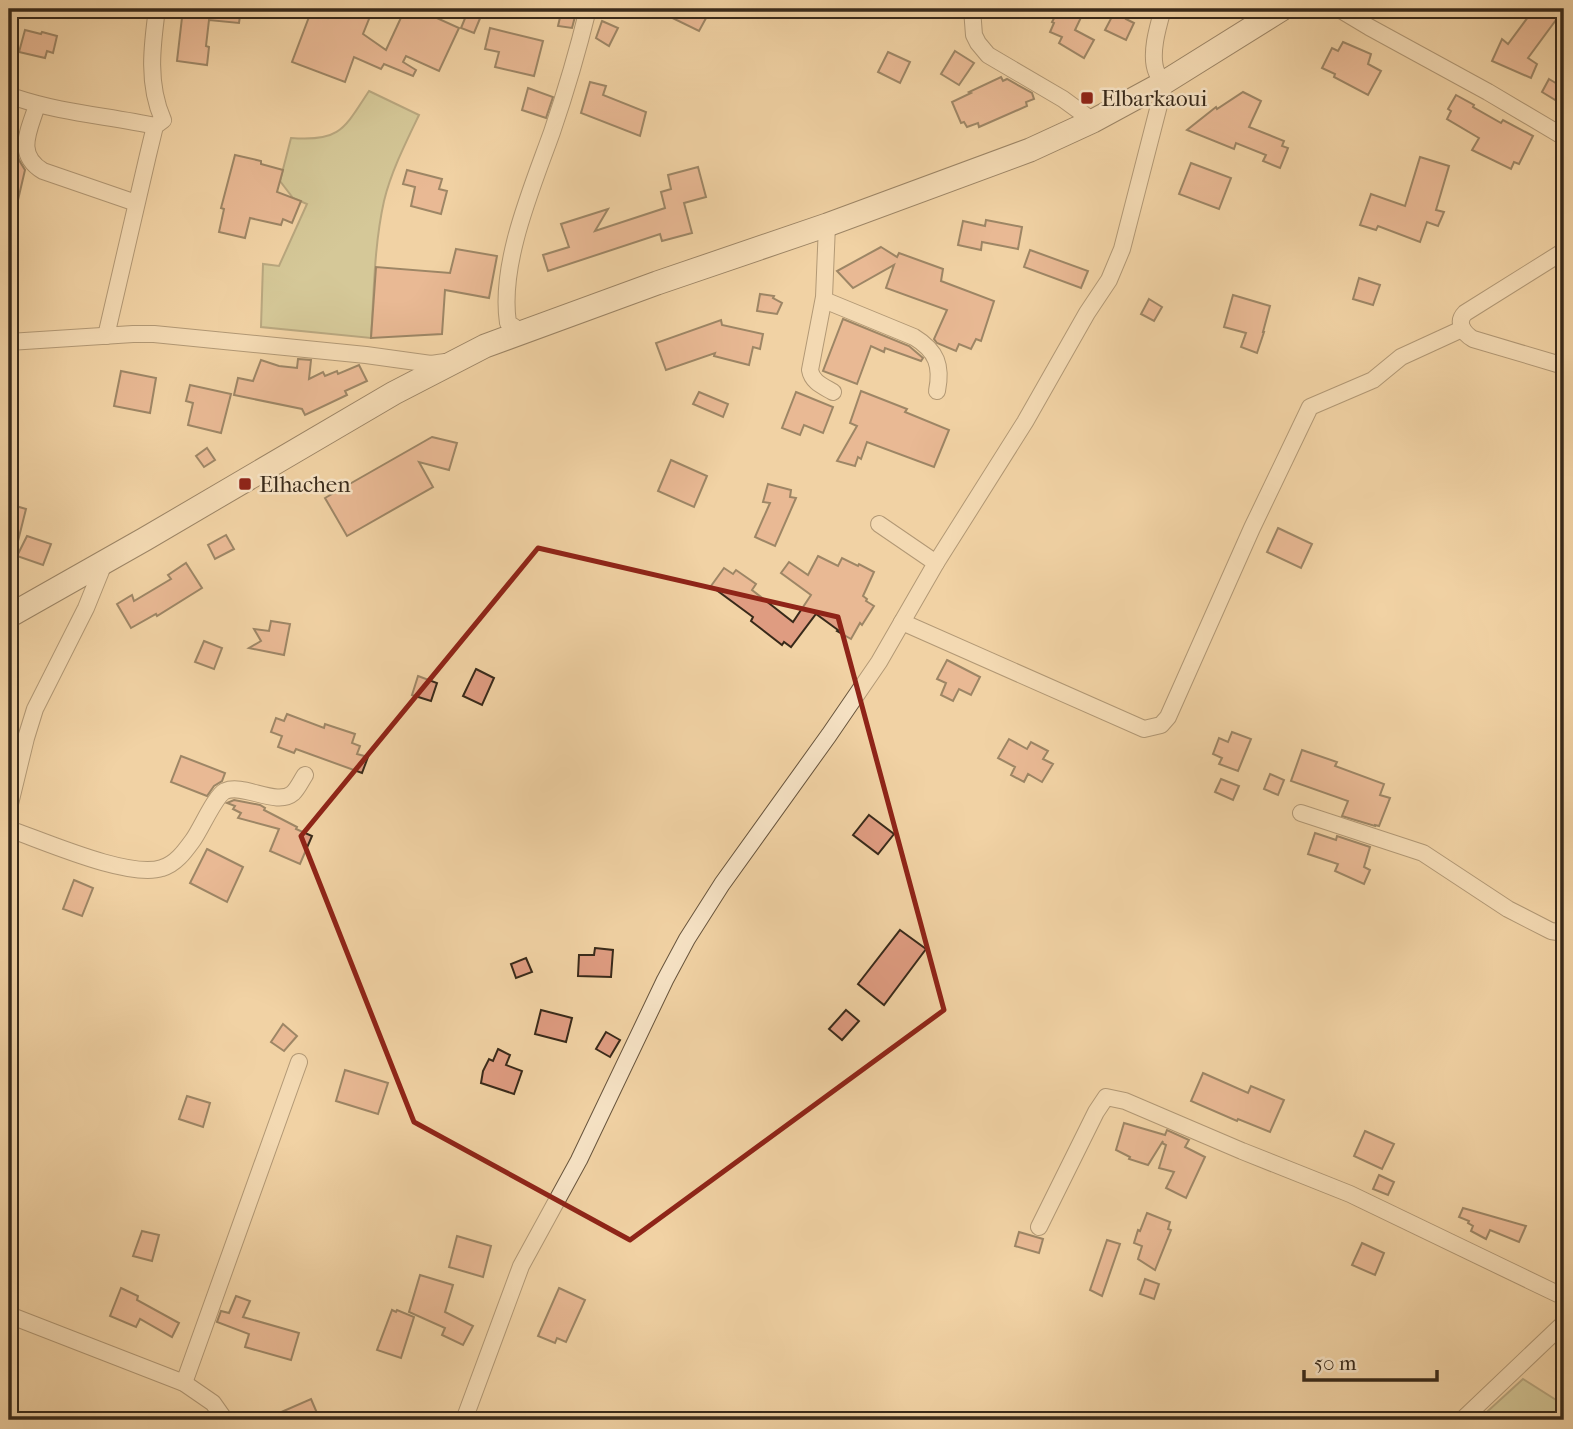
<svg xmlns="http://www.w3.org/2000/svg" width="1573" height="1429" font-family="'IM FELL French Canon',serif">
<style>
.green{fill:#b3bd8b;stroke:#767452;stroke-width:2}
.building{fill:#df9c81;stroke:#392a1a;stroke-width:2}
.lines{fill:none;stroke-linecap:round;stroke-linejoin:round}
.minor-casing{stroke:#67543c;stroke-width:18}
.secondary-casing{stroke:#392a1a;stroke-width:25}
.minor{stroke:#f6e2c4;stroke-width:16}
.secondary{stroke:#f6e2c4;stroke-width:23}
.marked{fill:none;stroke:#8f2418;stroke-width:5;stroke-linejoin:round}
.poi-dot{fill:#8f2418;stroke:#f6e2c4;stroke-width:2.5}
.labels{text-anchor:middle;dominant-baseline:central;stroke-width:5;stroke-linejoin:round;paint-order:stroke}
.poi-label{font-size:23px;fill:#392a1a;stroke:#f6e2c4;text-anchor:start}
</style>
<rect width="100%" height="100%" fill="#f1d2a4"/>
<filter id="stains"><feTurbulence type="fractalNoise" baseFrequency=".00286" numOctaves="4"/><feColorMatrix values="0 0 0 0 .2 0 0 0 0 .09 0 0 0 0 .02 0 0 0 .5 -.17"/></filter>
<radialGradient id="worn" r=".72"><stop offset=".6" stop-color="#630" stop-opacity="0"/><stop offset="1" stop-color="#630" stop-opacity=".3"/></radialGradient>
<g class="green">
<path d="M369,91l50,24c-13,27 -28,57 -35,86 -10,45 -10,91 -13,137l-110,-11 2,-63 16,2 28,-62 -14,-6 -13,-17 11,-43c49,4 53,-9 78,-47z"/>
<path d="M1523,1379l41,26v15h-86z"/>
</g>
<g class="building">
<path d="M183,9h58l-2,14 -30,-3 -3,26 3,1 -2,18 -30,-4z"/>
<path d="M312,9h61l-10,25 23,16 19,-41h12l42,19 -20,43 -33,-15 -3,6 13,8 -3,6 -29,-12 -3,5 -27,-12 -9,25 -53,-20z"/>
<path d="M562,9h15l-5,19 -14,-2z"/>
<path d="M654,9h57l-12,22z"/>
<path d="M1059,9h26l-10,21 19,10 -10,18 -25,-15 3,-6 -12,-5 4,-9 -2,-1z"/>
<path d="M1116,9h16l-6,10 8,4 -8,17 -21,-10z"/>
<path d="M1534,9h30l-36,49 9,6 -6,14 -39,-17 10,-22 6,5z"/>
<path d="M468,11l13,5 -7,17 -13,-5z"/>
<path d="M602,21l16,7 -9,18 -13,-8z"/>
<path d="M490,28l53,13 -9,35 -39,-9 4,-15 -14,-3z"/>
<path d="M25,30l16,4 1,-2 15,4 -4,17 -6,-2 -2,7 -26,-6z"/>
<path d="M1343,42l28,12 -3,10 13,7 -13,24 -34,-18 1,-3 -13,-6 10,-20 6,3z"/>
<path d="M955,51l19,12 -15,22 -18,-11z"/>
<path d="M888,52l22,10 -10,21 -22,-11z"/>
<path d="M1001,77l2,4 4,-2 25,14 2,6 -8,3 1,4 -48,21 -1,-4 -11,4 -3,-5 -3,1 -9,-21 19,-9 -2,-1z"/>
<path d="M1549,79l15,9 -7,13 -15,-9z"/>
<path d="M590,82l16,4 -3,9 43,17 -6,24 -59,-23z"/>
<path d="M528,88l25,9 -7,21 -24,-8z"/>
<path d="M1243,92l18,9 -12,26 35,14 -2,5 6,2 -8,20 -17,-7 3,-6 -30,-12 -2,6 -47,-19 29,-23 1,2z"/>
<path d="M1456,95l18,10 -1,2 28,16 2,-3 30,16 -14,28 -5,-2 -3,7 -39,-19 7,-12 -32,-19 4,-8 -3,-2z"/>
<path d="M15,137h2l-1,13 3,10 6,10 -11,47 -5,-1v-53z"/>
<path d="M235,155l26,6v3l22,6 -6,22 24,9 -9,22 -9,-4 -2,6 -31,-7 -5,20 -26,-6 5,-23 -3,-1z"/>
<path d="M1420,157l29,9 -13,44 8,2 -6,14 -11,-4 -7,20 -42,-16 -2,4 -16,-5 11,-31 34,12z"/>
<path d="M1191,163l40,15 -12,31 -40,-15z"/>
<path d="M698,167l8,30 -22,6 8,30 -30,8 -2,-7 -112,37 -5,-16 26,-8 -8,-23 47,-15 -13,22 70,-23 -4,-16 10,-3 -3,-14z"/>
<path d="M407,170l35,9 -3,10 8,2 -6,23 -30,-8 4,-19 -12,-3z"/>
<path d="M986,220l36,7 -4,22 -36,-7 -1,8 -23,-5 5,-24 22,5z"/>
<path d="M881,247l16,10 2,-4 44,16 -2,12 53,20 -13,40 -5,-2 -5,10 -12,-5 -3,7 -19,-8 -3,-4 13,-29 -61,-22 8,-23 -41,23 -16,-17z"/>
<path d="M456,249l41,7 -8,42 -44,-8 -3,44 -71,4 5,-71 74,6z"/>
<path d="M1030,250l58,21 -7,17 -57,-21z"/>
<path d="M1359,278l21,7 -7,20 -20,-6z"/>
<path d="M760,294l14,2 -1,2 9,5 -5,11 -20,-3z"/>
<path d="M1233,295l37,11 -7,26h1l-7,21 -16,-6 5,-14 -22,-6z"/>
<path d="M1149,299l13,8 -8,14 -13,-7z"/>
<path d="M843,319l66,27 14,12 -2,3 -36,-13 -1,4 -13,-6 -14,38 -34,-13z"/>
<path d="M721,320l1,5 41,9 -3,15 -7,-2 -4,18 -35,-9 1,-3 -49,17 -10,-27z"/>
<path d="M298,359l13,1 -2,19 14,-7 2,4 12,-5 1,3 21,-9 8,16 -22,10 2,4 -42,20 -3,-6 -68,-14 4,-17 15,3 8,-21 18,6 18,2z"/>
<path d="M121,371l35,7 -6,35 -36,-7z"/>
<path d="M190,385l41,9 -10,39 -33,-8 5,-22 -7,-2z"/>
<path d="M861,391l46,18 -2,3 44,18 -15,37 -67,-25 -6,17 -3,-2 -3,9 -18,-5 20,-35 -7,-3z"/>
<path d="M699,392l29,12 -5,13 -30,-13z"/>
<path d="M796,392l37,15 -10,26 -19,-8 -4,10 -18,-7z"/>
<path d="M432,437l25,6 -8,27 -30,-8 14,25 -86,49 -22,-38z"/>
<path d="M207,448l8,12 -11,7 -8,-11z"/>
<path d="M671,460l36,16 -13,31 -36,-16z"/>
<path d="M768,484l23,6 -1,7 6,1 -21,48 -20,-9 15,-34 -7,-1z"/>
<path d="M9,504l17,5 -12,48 -5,-1z"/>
<path d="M1278,528l34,16 -11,24 -34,-16z"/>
<path d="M226,535l8,14 -19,10 -7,-14z"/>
<path d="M27,536l24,8 -8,21 -26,-9z"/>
<path d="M818,556l20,10 4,-8 16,8 1,-2 15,8 -11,24 4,3 -1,2 8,5 -12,19 -2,-2 -9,16 -14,-8 1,-1 -22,-16 -25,33 -7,-5 -2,3 -31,-24 2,-4 -42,-31 13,-18 9,6 3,-4 20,14 -4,6 41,32 18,-27 -30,-22 8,-11 19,13z"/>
<path d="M186,563l16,25 -45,28 -1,-2 -25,14 -14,-24 15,-9 2,6 37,-22 -3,-4z"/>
<path d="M271,621l19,3 -6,31 -35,-7 12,-7 -7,-12 15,2z"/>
<path d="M204,641l18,7 -8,21 -19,-7z"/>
<path d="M947,660l33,17 -9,18 -12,-6 -6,12 -12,-6 5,-12 -9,-4z"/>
<path d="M476,669l18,9 -12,27 -19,-9z"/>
<path d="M418,676l19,7 -6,18 -19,-6z"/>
<path d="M287,714l37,14 1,-4 30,10 -3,9 8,3 -3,8 11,3 -6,16 -66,-24 -2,4 -16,-6 4,-11 -11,-4 5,-14 8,3z"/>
<path d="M1232,732l19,7 -13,32 -19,-7 3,-6 -9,-4 6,-16 9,4z"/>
<path d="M1009,739l18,10 4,-7 17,9 -5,8 10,5 -11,18 -14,-8 -4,8 -13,-7 4,-8 -17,-9z"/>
<path d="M1302,750l35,12 -2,4 49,18 -4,11 10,3 -11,28 -4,-1v1l-33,-10 6,-15 -57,-20z"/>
<path d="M181,756l44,17 -3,8 -8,5 -7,10 -36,-14z"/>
<path d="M1270,774l14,6 -6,15 -14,-6z"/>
<path d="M1221,779l18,7 -6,14 -18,-8z"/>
<path d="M234,800l26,5 5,3 -1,2 33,17 -1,2 16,7 -12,28 -30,-13 9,-22 -41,-11 3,-5 -8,-4 2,-3 -8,-3z"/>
<path d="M869,815l25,19 -16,20 -25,-19z"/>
<path d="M1315,833l21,7 1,-4 33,11 -6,20 6,3 -6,14 -29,-13 3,-7 -30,-10z"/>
<path d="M207,849l36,18 -16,35 -37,-19z"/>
<path d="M74,880l19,8 -11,28 -19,-7z"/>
<path d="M900,930l26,19 -42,56 -26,-21z"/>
<path d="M595,948l18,2 -2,27 -33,-1 1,-21h15z"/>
<path d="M526,958l6,14 -16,6 -5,-14z"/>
<path d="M541,1010l31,8 -6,24 -31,-8z"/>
<path d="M846,1010l13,11 -17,19 -13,-11z"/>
<path d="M283,1024l14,12 -13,15 -13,-9z"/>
<path d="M606,1032l14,8 -10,17 -14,-8z"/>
<path d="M498,1049l12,6 -4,10 16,6 -8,23 -33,-11 2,-12 6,-12 4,2z"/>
<path d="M345,1070l43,13 -10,31 -42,-13z"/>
<path d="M1203,1073l45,20 3,-7 33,14 -14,32 -32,-13 -1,2 -46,-20z"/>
<path d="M187,1096l23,7 -7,24 -24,-8z"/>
<path d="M1124,1123l41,12 2,-5 22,10 -4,7 20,10 -19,41 -20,-10 8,-16 -15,-4 7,-23 -4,-2 1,-2 -15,24 -19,-6 1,-2 -14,-7z"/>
<path d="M1365,1131l29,13 -12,25 -28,-13z"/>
<path d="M1379,1175l15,7 -6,13 -15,-6z"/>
<path d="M1463,1208l63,18 -7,16 -29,-12 -4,9 -15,-8 2,-5 -5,-3 1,-2 -10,-4z"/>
<path d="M1147,1213l23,9 -2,7 3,1 -16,40 -17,-11 4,-13 -8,-3 4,-13 2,1z"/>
<path d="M142,1231l17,4 -7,26 -19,-5z"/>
<path d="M1019,1232l24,7 -4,14 -24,-7z"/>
<path d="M457,1236l34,10 -8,31 -34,-10z"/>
<path d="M1107,1240l13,4 -18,52 -12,-6z"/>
<path d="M1362,1243l22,10 -9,22 -23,-10z"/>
<path d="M420,1275l33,10 -8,27 28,14 -10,19 -21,-10 3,-7 -36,-16z"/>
<path d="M1145,1279l14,5 -5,15 -14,-5z"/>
<path d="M121,1288l17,8 -1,4 42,23 -7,14 -32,-18 -4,8 -26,-11z"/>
<path d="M559,1288l26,12 -19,42 -9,-4 -2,5 -17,-7z"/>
<path d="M236,1296l14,5 -7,16 56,16 -8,27 -46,-13 4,-13 -32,-12 4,-11 8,2z"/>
<path d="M392,1310l4,2 1,-2 17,7 -13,41 -24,-8z"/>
<path d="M311,1399l9,21h-57z"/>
</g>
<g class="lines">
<defs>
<g id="minor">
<path d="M972,9l2,26 4,8 10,12 75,44 30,22"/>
<path d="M1339,9l30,18 119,65 76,45"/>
<path d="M17,98c45,15 92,18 138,28"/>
<path d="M37,105c-8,26 -22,49 6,66l93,32"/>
<path d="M827,225l-3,72 -14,73c2,12 13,16 23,22"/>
<path d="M1564,251l-99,62c-9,9 -2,20 8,26l91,27"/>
<path d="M824,300l90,37c23,14 28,29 23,54"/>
<path d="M522,332l-14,-9c-9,-59 24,-135 44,-191 14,-41 26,-82 36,-123"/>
<path d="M106,336l42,-181 7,-29 8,-6c-16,-36 -11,-74 -6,-111"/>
<path d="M9,342l124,-8h21l212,21 65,9 14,-2"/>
<path d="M879,524l57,39"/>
<path d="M902,622l242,107 17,-4 7,-8 84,-189 58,-121 63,-27 28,-23 61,-28"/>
<path d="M9,808l17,-70 9,-29 51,-101 19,-47"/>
<path d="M1301,813l122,40 85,56 43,22 13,2"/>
<path d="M9,829c35,12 120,50 153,39 14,-4 23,-17 31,-28 8,-11 22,-44 32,-49 19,-8 52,16 68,2 5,-5 8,-12 12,-18"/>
<path d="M1039,1227l57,-115 10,-15 19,4 117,50 108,43 214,103"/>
<path d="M9,1315l175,68 29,20 12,17"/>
<path d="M184,1383l115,-321"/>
<path d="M464,1420l57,-154 58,-106 86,-180 22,-41 35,-55 107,-149 50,-73 57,-99 89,-141 62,-109 22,-33 13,-31 43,-167c-3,-3 -6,-5 -8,-9 -8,-17 1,-47 6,-64"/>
<path d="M1462,1420l102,-97"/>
</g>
<path id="secondary" d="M9,616l136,-77 249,-146 91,-47 172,-63 170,-58 203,-75 63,-29 72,-39 117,-73"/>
</defs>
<use href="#minor" class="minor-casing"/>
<use href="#secondary" class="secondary-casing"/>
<use href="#minor" class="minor"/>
<use href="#secondary" class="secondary"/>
</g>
<path d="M0 0H1573V1429H0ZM538,548l300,69 106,393 -314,230 -216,-118 -113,-286z" fill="#f1d2a4" fill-opacity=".55" fill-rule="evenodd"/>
<path class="marked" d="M538,548l300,69 106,393 -314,230 -216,-118 -113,-286z"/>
<g class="poi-dot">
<rect x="1080" y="91" width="14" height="14" rx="3.5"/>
<rect x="238" y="477" width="14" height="14" rx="3.5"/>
</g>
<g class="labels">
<g class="poi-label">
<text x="1101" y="98">Elbarkaoui</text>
<text x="259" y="484">Elhachen</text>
</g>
</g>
<rect width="1573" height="1429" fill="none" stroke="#f1d2a4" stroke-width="35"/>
<rect x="10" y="10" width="1552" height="1408" fill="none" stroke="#392a1a" stroke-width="3.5"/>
<rect x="18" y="18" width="1538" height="1394" fill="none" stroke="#392a1a" stroke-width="2"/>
<path d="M1304 1370v10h133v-10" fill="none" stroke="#392a1a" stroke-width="3.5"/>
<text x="1314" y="1370" font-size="21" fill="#392a1a" stroke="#f6e2c4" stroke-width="5" paint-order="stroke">50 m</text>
<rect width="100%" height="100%" filter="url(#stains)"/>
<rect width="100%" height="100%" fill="url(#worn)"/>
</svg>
